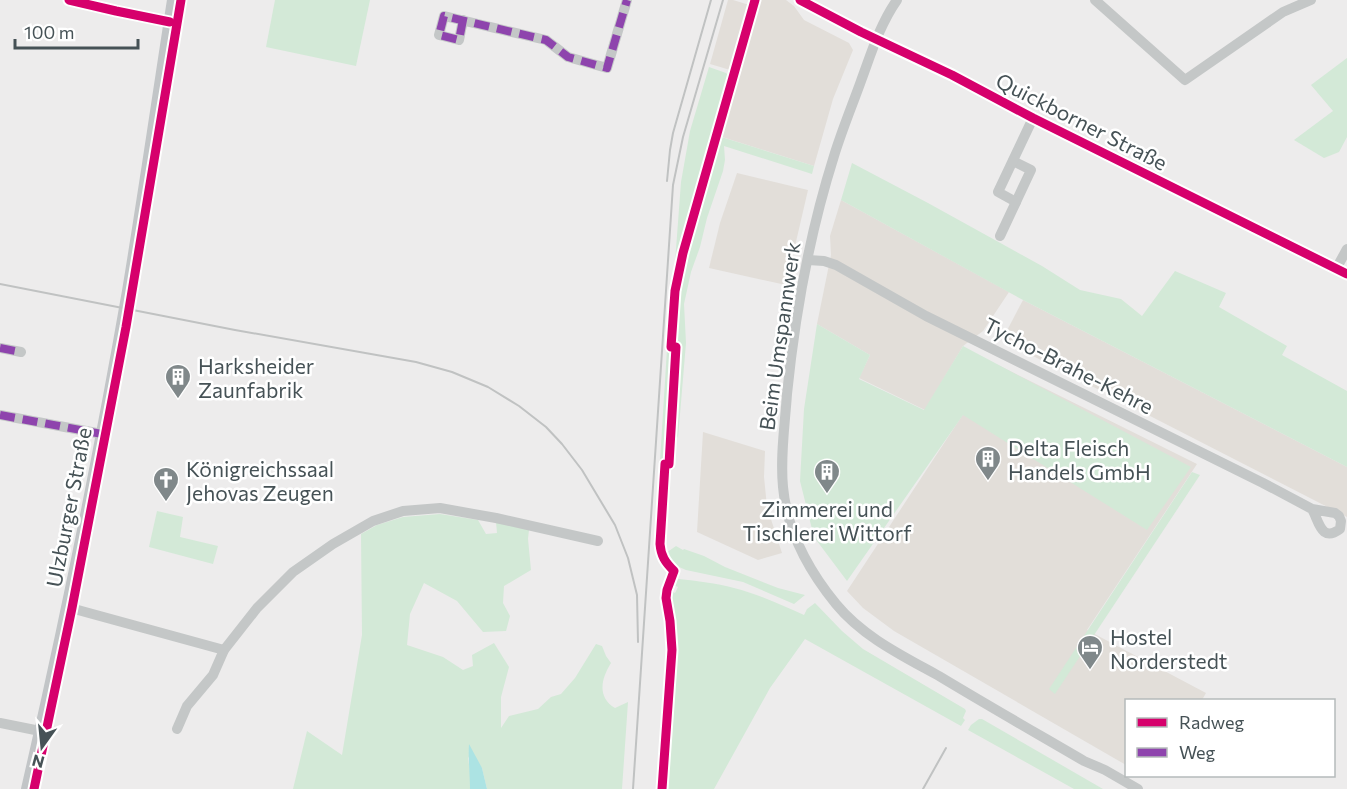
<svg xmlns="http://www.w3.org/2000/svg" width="1347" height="789" font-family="Commissioner,sans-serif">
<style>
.commercial{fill:#e2ded9}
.green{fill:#d3e9d7}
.water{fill:#ace3e3}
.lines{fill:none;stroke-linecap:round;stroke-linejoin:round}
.minor{stroke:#c4c7c7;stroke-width:10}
.major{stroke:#c2c5c7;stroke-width:12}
.rail{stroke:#c0c2c2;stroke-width:2}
.quiet{stroke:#8e44ad;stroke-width:8;stroke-dasharray:15 8;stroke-linecap:butt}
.cycleway-casing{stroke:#fff;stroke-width:13}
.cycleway{stroke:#d6006c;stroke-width:9}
.labels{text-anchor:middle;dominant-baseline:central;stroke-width:5;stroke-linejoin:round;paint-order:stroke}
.street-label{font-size:21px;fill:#465256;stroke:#fff}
.poi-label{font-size:21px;fill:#465256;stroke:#fff;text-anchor:start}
</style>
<rect width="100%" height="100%" fill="#edecec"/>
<g class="commercial">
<path d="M728,0h5l23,7 3,-7h27l8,6 10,14 45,23 4,7 -20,49 -19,67 -95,-30 18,-64 -27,-8z"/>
<path d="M737,173l71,17 -22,95 -77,-17 11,-45z"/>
<path d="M841,200l168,92 -26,39 -20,15 -38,64 -66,-32 11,-23 -53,-31 14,-69 -1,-19z"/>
<path d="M1023,300l324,167v50l-345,-177z"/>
<path d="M996,364l201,100 -110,166 119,63 -4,7h-76v65l-232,-134 -31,-23 -16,-17z"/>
<path d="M703,432l62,19 -1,26 3,30 15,46 -24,7 -61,-28z"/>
</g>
<g class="green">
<path d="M275,0h95l-14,66 -90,-19z"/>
<path d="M1347,58v79l-8,15 -15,6 -30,-18 39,-29 -22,-26z"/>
<path d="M709,67l17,6 5,5 -16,57 99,31 -2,8 -88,-28 1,14 -2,11 -16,47 -7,29 -9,25 -7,32 2,39 -8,95 -4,-8 4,-81 -9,-6 12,-161 9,-51z"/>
<path d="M852,163l76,40 114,63 38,24 41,9 21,17 33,-45 51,22 -7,14 68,39 -5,9 65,36v76l-324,-167 -182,-100z"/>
<path d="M817,324l53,31 -11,24 65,31 39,-64 228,121 -44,63 -184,-115 -116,166 -33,-44 -14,-56 4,-72z"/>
<path d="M667,349h8l-6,112h-9z"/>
<path d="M1192,472l8,3 -145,219 -6,-5z"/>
<path d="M157,511l26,6 -3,20 38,9 -5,18 -64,-17z"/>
<path d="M440,514l38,6 8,14 11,-1 -1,-11 33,8 -1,9 3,31 -27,16 -1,17 7,13 -4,15 -23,1 -26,-31 -33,-18 -14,31 -3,31 36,12 20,13 10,-4 -1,-11 22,-12 15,24 -8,30v31l8,-12 29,-7 13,-12 10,-3 14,-16 21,-34 6,2 4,10 5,7c-10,16 -14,34 4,45l13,-6 -6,87h-135l-5,-21 -14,-11 2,15v17h-177l14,-58 35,24 20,-120 -1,-101 16,-9 26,-8z"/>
<path d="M676,546l7,4 1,-1 20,7 21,11 53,21 27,7 -11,9 -51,-22 -57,-12 -7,-3 -11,-8 -2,-6z"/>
<path d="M679,579c18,2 37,4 55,9 24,6 47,17 70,27l3,-6 8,-6 27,28 21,18 102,60 1,2 -3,7 2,2 -4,6 -156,-87 -35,49 -56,101h-51l11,-136 -2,-31 -4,-24 1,-8 6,3 3,-6 -7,-3 4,-4z"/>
<path d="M979,719h3l121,70h-29l-106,-59 3,-5z"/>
</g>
<path class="water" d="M469,744l13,24 5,21h-17c0,-15 -2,-30 -1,-45z"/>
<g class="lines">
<g class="minor">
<path d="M69,0l47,11 54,11"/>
<path d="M800,0l61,32 91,43 81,43 314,156"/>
<path d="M897,0c-17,24 -26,54 -36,81 -9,25 -19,49 -27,75 -24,76 -39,158 -47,238 -2,30 -7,62 -4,93 4,44 26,84 53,117 27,33 67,52 103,72 48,29 97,57 145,85l21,9 33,19"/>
<path d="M1095,0l90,80 98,-68 28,-12"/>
<path d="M463,20l-4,20 -20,-5 5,-19 102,24 22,17 39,11 20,-68"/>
<path d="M1013,161l18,9 -15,32"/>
<path d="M1000,236l16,-34 -18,-10 35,-74"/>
<path d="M808,260l16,1 12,4 90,51 337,167 49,26 23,4 4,3 2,5 -1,8c-19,14 -21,-8 -28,-20"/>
<path d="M1336,269l11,-20"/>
<path d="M0,348l21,4"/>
<path d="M0,415l102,19"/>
<path d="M67,607l157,43"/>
<path d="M0,723l40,8"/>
<path d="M177,729l10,-23 26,-31 11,-25 33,-42 36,-36 40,-28 40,-23 30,-10 37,-3 56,10 102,23"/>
</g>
<path class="major" d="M27,789c38,-165 72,-331 101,-498 16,-97 30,-194 45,-291"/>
<g class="rail">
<path d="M667,181l3,-31 3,-17 38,-133"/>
<path d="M0,284l235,46 181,32 36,10 36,15 31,19 27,21 16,17 20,26 33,55 13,33 9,37 1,47"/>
<path d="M633,789l40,-604 10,-48 40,-137"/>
<path d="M923,789l23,-41"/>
</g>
<g class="quiet">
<path d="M463,20l-4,20 -20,-5 5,-19 102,24 22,17 39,11 20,-68"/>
<path d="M0,348l21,4"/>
<path d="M0,415l102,19"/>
</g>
<defs>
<g id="cycleway">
<path d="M69,0l47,11 54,11"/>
<path d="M800,0l61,32 91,43 81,43 314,156"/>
<path d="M34,789l38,-181 54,-281 55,-327"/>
<path d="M662,789l10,-139 -2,-29 -4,-23 1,-8 7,-19c-9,-9 -13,-15 -14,-27l5,-80h4l7,-117h-5l4,-56 8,-38 72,-253"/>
</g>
</defs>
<use href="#cycleway" class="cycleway-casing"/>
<use href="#cycleway" class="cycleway"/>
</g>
<defs>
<symbol id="building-pin" viewBox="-11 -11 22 30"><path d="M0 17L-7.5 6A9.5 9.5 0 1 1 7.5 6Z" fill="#80888a" stroke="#fff"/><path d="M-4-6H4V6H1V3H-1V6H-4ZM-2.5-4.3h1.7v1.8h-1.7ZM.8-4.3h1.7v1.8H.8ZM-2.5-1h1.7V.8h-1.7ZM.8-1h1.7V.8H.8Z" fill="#fff"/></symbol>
<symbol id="church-pin" viewBox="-11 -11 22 30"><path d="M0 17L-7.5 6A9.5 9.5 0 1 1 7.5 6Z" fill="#80888a" stroke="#fff"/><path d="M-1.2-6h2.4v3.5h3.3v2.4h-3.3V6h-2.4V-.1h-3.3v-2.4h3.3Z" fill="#fff"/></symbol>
<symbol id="hotel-pin" viewBox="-11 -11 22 30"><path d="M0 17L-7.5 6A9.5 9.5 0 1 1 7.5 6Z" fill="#80888a" stroke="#fff"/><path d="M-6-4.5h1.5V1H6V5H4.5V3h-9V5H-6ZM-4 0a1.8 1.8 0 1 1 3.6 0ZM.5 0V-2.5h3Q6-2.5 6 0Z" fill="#fff"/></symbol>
</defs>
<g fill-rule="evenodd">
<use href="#building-pin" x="163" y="362" width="30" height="40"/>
<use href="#building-pin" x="973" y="444" width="30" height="40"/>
<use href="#building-pin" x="812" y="457" width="30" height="40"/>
<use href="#church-pin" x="151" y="465" width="30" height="40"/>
<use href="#hotel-pin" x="1075" y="633" width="30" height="40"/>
</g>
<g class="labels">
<g class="street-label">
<text transform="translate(1082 121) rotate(27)">Quickborner Straße</text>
<text transform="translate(779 336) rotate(-82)">Beim Umspannwerk</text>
<text transform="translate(1069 365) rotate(27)">Tycho-Brahe-Kehre</text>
<text transform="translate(68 507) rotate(-79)">Ulzburger Straße</text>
</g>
<g class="poi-label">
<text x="198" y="365">Harksheider<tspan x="198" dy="24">Zaunfabrik</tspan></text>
<text x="1008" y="447">Delta Fleisch<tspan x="1008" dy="24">Handels GmbH</tspan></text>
<text x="186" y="468">Königreichssaal<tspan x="186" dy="24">Jehovas Zeugen</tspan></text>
<text x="827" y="508" text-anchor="middle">Zimmerei und<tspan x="827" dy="24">Tischlerei Wittorf</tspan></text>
<text x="1110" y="636">Hostel<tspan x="1110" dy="24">Norderstedt</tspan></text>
</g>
</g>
<rect x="1125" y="699" width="210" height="78" fill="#ffffff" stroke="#b5babb" stroke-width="1.5"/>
<rect x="1137" y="718" width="30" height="9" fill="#d6006c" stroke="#b5babb" stroke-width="1.5"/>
<text x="1179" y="729" font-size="18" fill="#465256">Radweg</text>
<rect x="1137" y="748" width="30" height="9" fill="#8e44ad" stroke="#b5babb" stroke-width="1.5"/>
<text x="1179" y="759" font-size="18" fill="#465256">Weg</text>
<g transform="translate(42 747) rotate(195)" stroke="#ffffff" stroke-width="4.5" paint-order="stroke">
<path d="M0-4.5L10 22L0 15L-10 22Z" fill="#465256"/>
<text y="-9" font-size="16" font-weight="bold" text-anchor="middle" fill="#465256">N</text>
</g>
<path d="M15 39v9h123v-9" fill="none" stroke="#465256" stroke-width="3"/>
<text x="24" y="39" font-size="18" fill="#465256" stroke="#ffffff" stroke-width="4.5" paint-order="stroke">100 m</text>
</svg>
